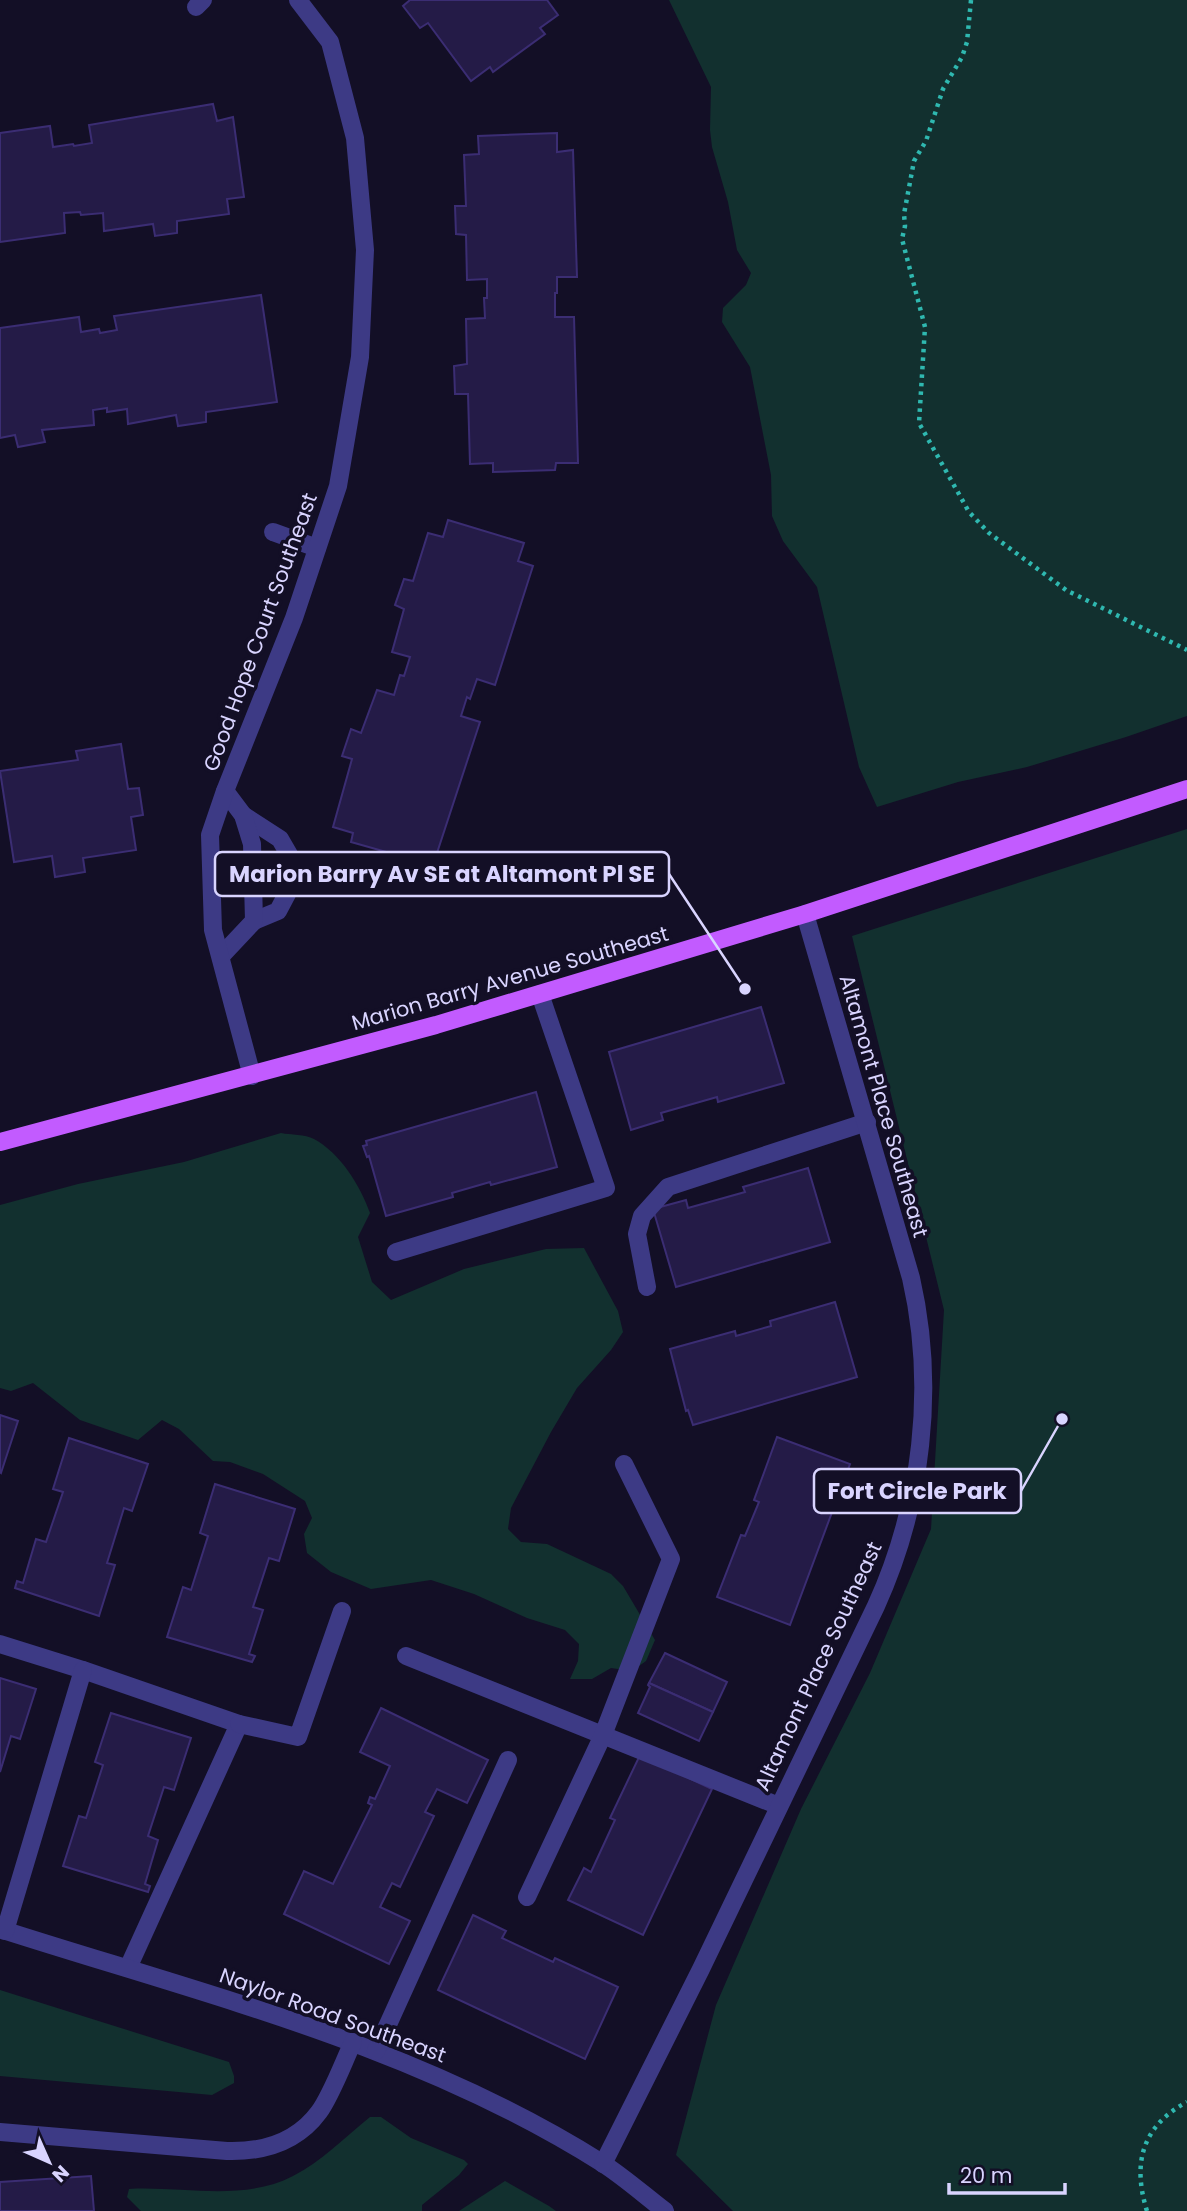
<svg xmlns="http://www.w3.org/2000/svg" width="1187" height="2211" font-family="Poppins,sans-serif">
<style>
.green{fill:#12302f}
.building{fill:#241b47;stroke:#3b2d73;stroke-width:2}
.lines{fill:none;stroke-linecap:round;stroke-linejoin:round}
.path{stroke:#2fb8b0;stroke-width:4.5;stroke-dasharray:3.5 5;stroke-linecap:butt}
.minor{stroke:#3d3a85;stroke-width:18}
.major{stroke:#c25bff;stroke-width:18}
.labels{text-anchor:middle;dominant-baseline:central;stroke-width:7;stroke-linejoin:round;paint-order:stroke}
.street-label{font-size:21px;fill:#d9d4ff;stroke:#130f26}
.leader{fill:none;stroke:#d9d4ff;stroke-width:2.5}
.callout-dot{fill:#d9d4ff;stroke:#130f26;stroke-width:2.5}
.callout{fill:#130f26;stroke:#d9d4ff;stroke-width:2.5}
.callout-label{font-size:23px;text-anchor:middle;font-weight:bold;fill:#d9d4ff}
</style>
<rect width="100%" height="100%" fill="#130f26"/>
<g class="green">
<path d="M669,0h518v716l-61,21 -99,30 -69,15 -81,25 -18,-40 -42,-180 -34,-46 -11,-25 -1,-41 -21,-108 -28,-45 1,-14 23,-23 5,-12 -14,-23 -9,-48 -16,-55 -2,-17 1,-43z"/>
<path d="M1187,829v1382h-454l-57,-56 40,-150 85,-196 69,-136 61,-144 13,-219 -92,-374z"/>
<path d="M281,1133c10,2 24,1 33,6 26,14 46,46 56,74l-12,24 14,45 19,18 73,-31 82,-20 38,-1 34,63 5,21 -12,18 -34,38 -26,44 -40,76 -3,21 13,13 26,2 64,30 12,12 32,54 -9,21 -14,10 -21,-3 -19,11h-22l8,-18 1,-17 -14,-14 -38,-12 -53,-24 -43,-14 -60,9 -40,-17 -24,-19 -3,-19 8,-16 -7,-17 -42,-27 -33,-12 -17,-1 -34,-32 -17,-9 -24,20 -58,-20 -47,-37 -22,8 -11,-3v-183l78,-21 106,-22z"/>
<path d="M0,1990l229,72 5,14v7l-22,12 -212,-19z"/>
<path d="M370,2117h11l30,21 53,22 4,4 -9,11 -37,30v6h-281l-14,-14 2,-8c54,-3 114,13 164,-13 28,-14 52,-39 77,-59z"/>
<path d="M505,2181l44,25 7,5h-97z"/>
</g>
<g class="building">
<path d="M410,0h137l11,15 -18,13 5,6 -52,38 -3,-5 -19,14 -43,-58 -8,5 -17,-22z"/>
<path d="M213,104l4,17 16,-4 11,80 -17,2 2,15 -52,7v12l-22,3 -2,-12 -49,7 -1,-18 -22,2 -1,-3 -16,1 1,20 -65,9v-109l50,-7 3,21 20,-3 1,2 18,-3 -3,-18z"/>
<path d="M557,133v19l16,-2 4,127h-20v16h-2v24h19l4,146h-22l-1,7 -62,2v-9l-23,1 -2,-70h-13l-1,-28 13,-2 -1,-45 19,-1 -1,-20h3v-19l-20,1 -1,-45 -10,-1 -1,-28h11l-2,-51 15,-1 -1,-18z"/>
<path d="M261,295l16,107 -71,10v10l-28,4 -2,-11 -48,9 -1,-15 -20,3v-4l-14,2 1,15 -52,5 3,12 -27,5 -3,-12 -15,3v-110l79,-11 2,15 18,-3 1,4 17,-3 -3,-14z"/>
<path d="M448,520l76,23 -6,18 15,5 -38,119 -18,-6 -7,20 -3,-2 -6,19 19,6 -45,137 -23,-6 -1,6 -60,-17 2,-9 -20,-6 19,-68 -10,-3 9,-27 10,4 16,-43 17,5 6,-20 4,1 6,-19 -18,-5 12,-43 -9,-4 9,-26 9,2 15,-48 15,4z"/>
<path d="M121,744l7,45 11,-1 4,27 -12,2 5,33 -53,8 2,14 -30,5 -3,-21 -38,6 -14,-91 78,-11 -2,-9z"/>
<path d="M761,1007l23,76 -66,19 -1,-5 -56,16 2,7 -32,10 -22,-78z"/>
<path d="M536,1092l21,75 -66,18 -1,-3 -38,11 1,4 -67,19 -17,-60 -2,1 -4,-11 4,-1 -1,-4z"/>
<path d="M808,1168l22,74 -154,45 -23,-78 33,-9 2,8 57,-16 -2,-5z"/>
<path d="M835,1302l22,75 -164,48 -5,-15 -2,1 -16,-62 65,-18 1,5 35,-10 -1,-5z"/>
<path d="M0,1415l18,6 -17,52 -1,-1z"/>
<path d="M777,1437l73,27 -60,161 -73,-28 24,-62 4,1 14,-34 -5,-2z"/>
<path d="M69,1438l79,26 -16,47 -8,-3 -17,55 8,2 -16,51 -84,-28 2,-7 6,2 13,-44 10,3 17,-50 -10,-3z"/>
<path d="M215,1484l80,25 -16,52 -10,-3 -16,49 10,3 -14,44 6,2 -3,6 -85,-25 16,-50 8,3 17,-54 -8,-3z"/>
<path d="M665,1653l62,29 -14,30 -64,-29z"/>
<path d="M0,1678l36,11 -16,50 -9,-3 -11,36z"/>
<path d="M649,1683l64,29 -14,29 -61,-28 12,-26 -2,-2z"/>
<path d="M381,1708l107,52 -21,43 -30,-14 -12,23 9,4 -34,71 -8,-4 -12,24 30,14 -21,43 -105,-50 20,-43 29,13 39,-79 -4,-2 2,-6 5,2 15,-33 -30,-14z"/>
<path d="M111,1713l80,25 -17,52 -10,-3 -16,49 10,4 -13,44 5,2 -2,6 -85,-26 16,-50 7,2 17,-53 -8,-3z"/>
<path d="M640,1755l72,34 -69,146 -75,-35 16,-32 7,4 24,-52 -5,-2z"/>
<path d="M473,1915l33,16 -4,7 51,24 2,-4 63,29 -33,72 -147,-69z"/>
<path d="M91,2176l3,35h-94v-29z"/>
</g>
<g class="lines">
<g class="path">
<path d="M971,0l-4,42 -5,15 -19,32 -17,52 -12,20 -10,53 1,12 -3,13 23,88 -6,96 50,89 20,21 77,57 121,60"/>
<path d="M1147,2211c-15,-48 -5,-85 40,-109"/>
</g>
<g class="minor">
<path d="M196,7l7,-7"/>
<path d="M273,532l44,16"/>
<path d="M243,815l37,24 11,19 -4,36 -9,17 -24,10"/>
<path d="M221,956l33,-35 -2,-77 -9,-29 -18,-24"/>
<path d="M252,1076l-39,-146 -3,-95 15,-44 69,-173 44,-132 22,-129 5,-107 -10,-112 -25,-96 -32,-42"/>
<path d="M396,1252l210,-64 -66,-194"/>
<path d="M647,1287l-10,-53 5,-18 26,-29 199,-65"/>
<path d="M0,1644l83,26 156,54 -111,244"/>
<path d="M406,1656l373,150"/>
<path d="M239,1724l59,13 44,-126"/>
<path d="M527,1897l76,-162 68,-176 -47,-95"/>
<path d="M0,1929c206,66 417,117 602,234 22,14 42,32 63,48"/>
<path d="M5,1931l78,-261"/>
<path d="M376,2051l132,-291"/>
<path d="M0,2132l227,19c36,1 70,-9 92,-39 12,-16 25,-51 34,-70"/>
<path d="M603,2164l98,-195 175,-363c46,-101 60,-219 35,-328l-106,-364"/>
</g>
<path class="major" d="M0,1142l436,-117 369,-111 382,-125"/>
</g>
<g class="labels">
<g class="street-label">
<text transform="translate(260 632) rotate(-70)">Good Hope Court Southeast</text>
<text transform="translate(510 978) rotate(-16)">Marion Barry Avenue Southeast</text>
<text transform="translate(884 1106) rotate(74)">Altamont Place Southeast</text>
<text transform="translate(818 1666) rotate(-65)">Altamont Place Southeast</text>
<text transform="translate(333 2015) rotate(20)">Naylor Road Southeast</text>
</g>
</g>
<path class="leader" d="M745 989L669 874M1062 1419L1021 1491"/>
<g class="callout-dot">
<circle cx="745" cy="989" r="7"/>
<circle cx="1062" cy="1419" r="7"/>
</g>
<g class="callout">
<rect x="215" y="852" width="454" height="44" rx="7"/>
<rect x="814" y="1469" width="207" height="44" rx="7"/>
</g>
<g class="callout-label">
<text x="442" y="882">Marion Barry Av SE at Altamont Pl SE</text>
<text x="917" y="1499">Fort Circle Park</text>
</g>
<g transform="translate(49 2162) rotate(135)" stroke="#130f26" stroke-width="5" paint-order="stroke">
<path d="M0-5L12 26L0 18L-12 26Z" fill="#d9d4ff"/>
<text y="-10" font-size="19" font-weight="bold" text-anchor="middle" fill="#d9d4ff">N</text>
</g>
<path d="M949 2183v10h116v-10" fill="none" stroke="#d9d4ff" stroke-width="3.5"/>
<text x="960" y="2183" font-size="21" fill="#d9d4ff" stroke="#130f26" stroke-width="5" paint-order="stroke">20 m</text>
</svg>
